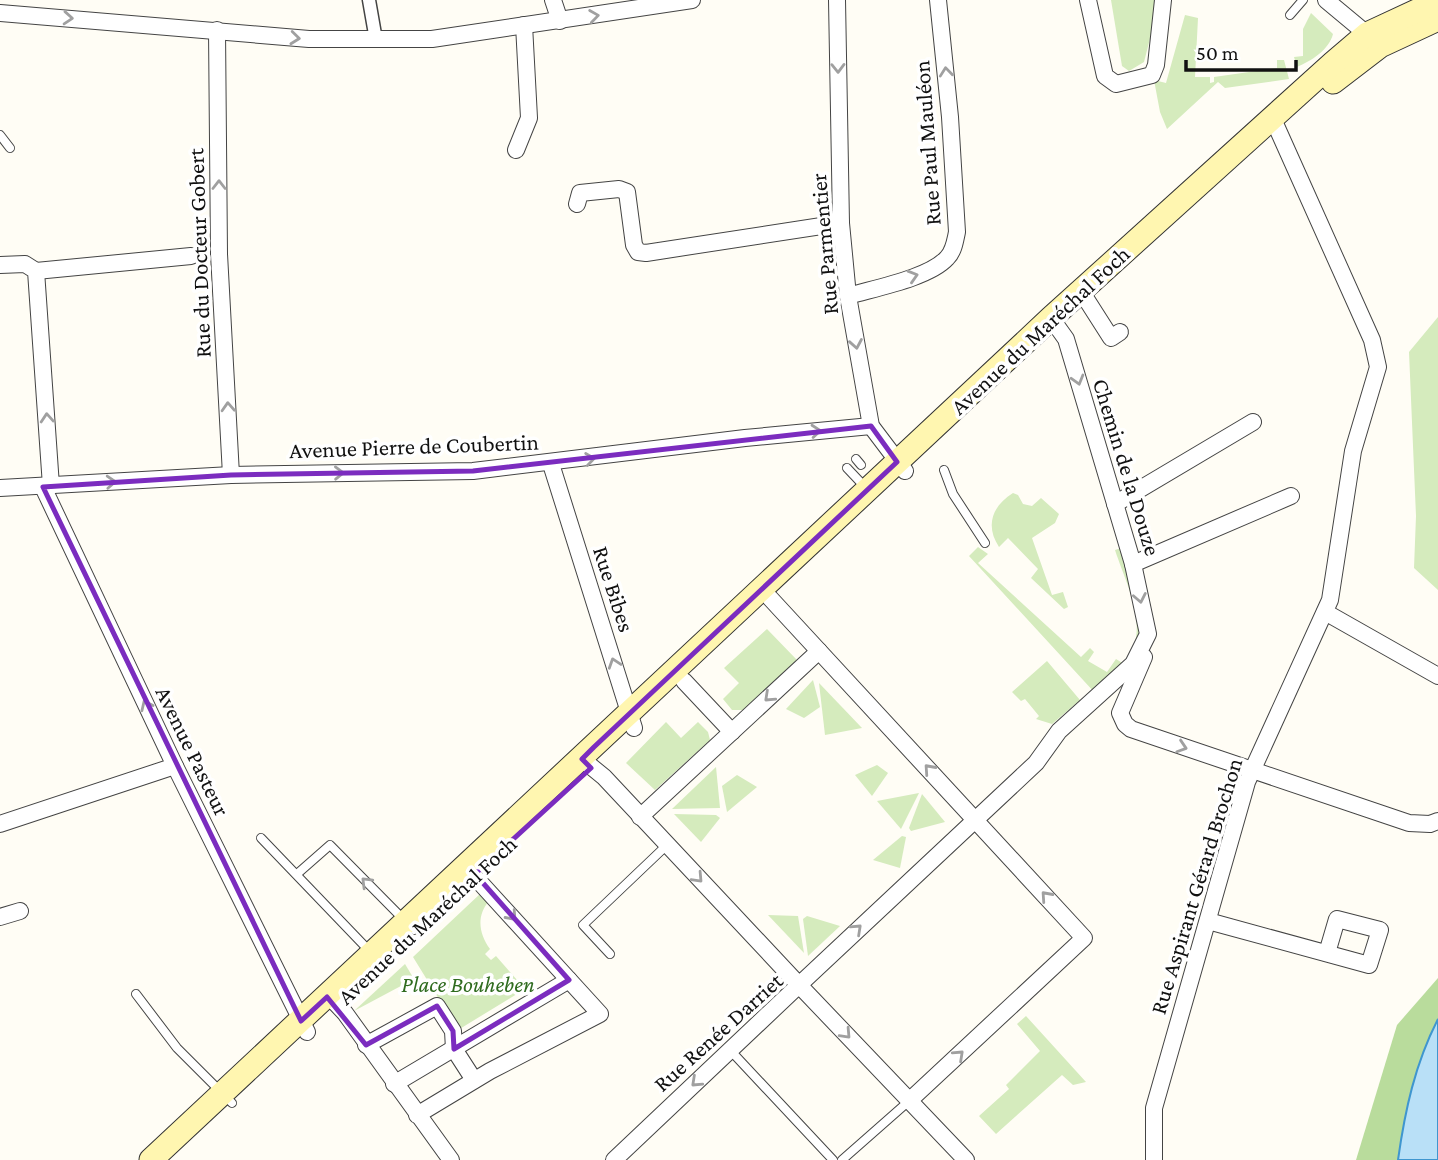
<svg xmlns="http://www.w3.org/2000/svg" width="1438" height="1160" font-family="'Crimson Pro',serif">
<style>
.green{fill:#d5ebbd}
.forest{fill:#b9dc9c}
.water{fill:#b9e0f7;stroke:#3f96cf;stroke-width:2}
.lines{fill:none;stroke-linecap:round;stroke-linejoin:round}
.service-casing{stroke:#444;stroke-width:10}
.pedestrian-casing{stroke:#444;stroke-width:15}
.minor-casing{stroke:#444;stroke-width:18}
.secondary-casing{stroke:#333;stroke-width:25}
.service{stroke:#fff;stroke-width:8}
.pedestrian{stroke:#fff;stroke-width:12}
.minor{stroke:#fff;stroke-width:16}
.secondary{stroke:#fff6b0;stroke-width:23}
.oneway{stroke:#a0a0a0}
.marked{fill:none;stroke:#7b2cbf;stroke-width:5;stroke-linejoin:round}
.labels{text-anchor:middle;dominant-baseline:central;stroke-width:7;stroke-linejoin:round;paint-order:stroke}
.street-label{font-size:23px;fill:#111;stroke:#fff}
.park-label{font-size:23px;font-style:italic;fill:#2f6b1f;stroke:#fff}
</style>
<rect width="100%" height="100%" fill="#fffdf5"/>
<g class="green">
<path d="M1111,0h49l-16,62 -15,9 -7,-5z"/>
<path d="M1311,13l22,21c-4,16 -22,27 -36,33l-3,-10 9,-1v-27z"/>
<path d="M1185,15l13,3 -3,59h15v6l4,-1v-5l63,-9v-8h7l5,19 -64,9 -7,-6 -51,47 -7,-17 -6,-32 12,3z"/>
<path d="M1438,317v273l-24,-22 2,-52 -7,-164z"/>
<path d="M1013,493l5,2 5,9 9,2 9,-8 18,16 -4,9 -23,15 20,57 11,-3 5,15 -4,2 -33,-31 7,-9 -30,-31 -9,9c-14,-21 -7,-41 14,-54z"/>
<path d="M978,547l10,7 -10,9 103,94 9,-9 4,4 -6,9 19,11 9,-13 8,5c28,-34 3,-77 -9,-114l6,-2 21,83 -10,28 -37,34 -126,-137z"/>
<path d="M767,629l30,31 -54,50h-11l-9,-11 16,-16 -15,-15z"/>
<path d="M1047,661l33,39 -28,24 -16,-5 3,-3 -14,-17 -4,2 -9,-9z"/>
<path d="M813,680l7,27 -16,11 -18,-9z"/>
<path d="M819,683l43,45 -37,7z"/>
<path d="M666,722l15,16 17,-16 10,10 2,8 -55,50 -29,-27z"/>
<path d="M877,765l11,8 -16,23 -17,-21z"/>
<path d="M716,767l4,41 -48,1z"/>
<path d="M737,775l20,12 -30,25 -5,-26z"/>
<path d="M919,793l-18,36 -24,-28z"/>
<path d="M922,794l23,28 -34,9 -2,-3z"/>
<path d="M674,814l42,1 4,3 -19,24z"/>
<path d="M902,836l4,1 -6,31 -27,-8z"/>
<path d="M481,893l8,8c-13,15 -10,33 1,48l-5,5 6,6 5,-4 29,33 -67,41 -45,-73z"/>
<path d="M768,915l30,1 6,37z"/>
<path d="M807,916l33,10 -32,30 -5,-37z"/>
<path d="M405,964l9,15 -60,32z"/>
<path d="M1026,1016l60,66 -13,3 -11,-10 -66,59 -17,-18 30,-27 -3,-4 34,-34 -23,-27z"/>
</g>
<path class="forest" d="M1438,978v182h-82l41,-135z"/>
<path class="water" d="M1438,1019v141h-40c7,-50 17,-96 40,-141z"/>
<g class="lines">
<defs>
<g id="service">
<path d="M1290,15l13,-15"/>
<path d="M0,135l10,13"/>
<path d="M856,459l5,6"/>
<path d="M847,468l18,19"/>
<path d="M944,470l9,24 32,49"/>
<path d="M261,838l119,124"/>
<path d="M297,874l33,-29 84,85"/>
<path d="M610,954l-27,-29 84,-80"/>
<path d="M136,994l41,54 55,55"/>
<path d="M730,1050l103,110"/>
<path d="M842,1160l67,-59"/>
</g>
<path id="pedestrian" d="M369,0l7,40"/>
<g id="minor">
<path d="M553,0l7,21"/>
<path d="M837,0l4,223 7,73 23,130 34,45"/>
<path d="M1088,0l17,76 11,8 36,-9 4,-10 7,-65"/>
<path d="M1326,0l48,40"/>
<path d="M0,13l309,26h123l260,-39"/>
<path d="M217,30l2,224 12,221"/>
<path d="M516,150l13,-32 -5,-93"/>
<path d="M577,204l3,-11 39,-4 8,3 7,53 4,7 8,1 195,-30"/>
<path d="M0,265l25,-1 11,7 15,215"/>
<path d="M36,271l155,-15"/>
<path d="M1081,291l30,47 9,-6"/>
<path d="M848,296c27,-8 81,-18 99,-38 7,-7 8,-17 10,-26l-7,-115 -12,-117"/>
<path d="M551,464l83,264"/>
<path d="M43,487l132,279 132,266"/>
<path d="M0,488l231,-13 242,-4 272,-33 126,-12"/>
<path d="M1115,504l138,-82"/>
<path d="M1133,564l158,-68"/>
<path d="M770,598l314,340 -175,163"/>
<path d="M1325,612l113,64"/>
<path d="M1144,657l-24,56 5,11 6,5 278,94 21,1 8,-3"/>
<path d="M684,681l48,51"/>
<path d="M582,759l22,18 195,208 237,-222 23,-32 74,-67 15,-30 -15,-70 -67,-225 -15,-21"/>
<path d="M640,817l179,-166"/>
<path d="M0,824l175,-58"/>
<path d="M0,917l20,-6"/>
<path d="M1208,921l161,44 11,-35 -43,-11 -10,34"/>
<path d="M328,995l17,18 106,147"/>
<path d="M366,1045l71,-39 16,25 1,18 20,31"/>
<path d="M394,1084l175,-104"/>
<path d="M417,1115l73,-44 110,-57 -135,-148"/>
<path d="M614,1160l185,-175 167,175"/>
<path d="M1154,1160v-52l93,-326 83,-182 23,-149 25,-84 -6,-27 -99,-221"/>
</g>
<g id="secondary">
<path d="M1333,82l47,-36 58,-27"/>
<path d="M151,1160l900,-842 282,-255 34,-29 71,-33"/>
</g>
</defs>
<use href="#service" class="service-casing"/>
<use href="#pedestrian" class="pedestrian-casing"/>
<use href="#minor" class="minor-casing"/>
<use href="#secondary" class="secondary-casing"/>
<use href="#service" class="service"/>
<use href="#pedestrian" class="pedestrian"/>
<use href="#minor" class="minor"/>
<use href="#secondary" class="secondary"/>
</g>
<defs><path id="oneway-chevron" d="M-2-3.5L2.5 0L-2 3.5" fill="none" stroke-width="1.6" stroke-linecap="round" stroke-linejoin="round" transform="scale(1.75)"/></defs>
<g class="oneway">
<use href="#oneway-chevron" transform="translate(594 16) rotate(-8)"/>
<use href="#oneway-chevron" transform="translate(68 18) rotate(4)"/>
<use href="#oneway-chevron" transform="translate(295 38) rotate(6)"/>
<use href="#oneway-chevron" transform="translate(838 68) rotate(89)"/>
<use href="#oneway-chevron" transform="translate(946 72) rotate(-96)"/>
<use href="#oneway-chevron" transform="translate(219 185) rotate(-90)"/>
<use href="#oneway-chevron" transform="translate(913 276) rotate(-17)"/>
<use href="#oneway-chevron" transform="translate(856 344) rotate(80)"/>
<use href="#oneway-chevron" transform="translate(1078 380) rotate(74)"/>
<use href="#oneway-chevron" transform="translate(228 407) rotate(-93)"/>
<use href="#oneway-chevron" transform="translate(47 418) rotate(-94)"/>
<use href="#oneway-chevron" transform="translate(816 431) rotate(-5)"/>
<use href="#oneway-chevron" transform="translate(590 459) rotate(-8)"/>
<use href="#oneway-chevron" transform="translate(339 473) rotate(-1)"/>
<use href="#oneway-chevron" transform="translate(111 482) rotate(-3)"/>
<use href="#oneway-chevron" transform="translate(1140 598) rotate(79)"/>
<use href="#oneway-chevron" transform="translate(614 663) rotate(-108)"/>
<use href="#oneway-chevron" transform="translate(769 697) rotate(137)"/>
<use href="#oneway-chevron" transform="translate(146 705) rotate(-115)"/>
<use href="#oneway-chevron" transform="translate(1182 747) rotate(18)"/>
<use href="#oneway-chevron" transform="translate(929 769) rotate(-132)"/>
<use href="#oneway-chevron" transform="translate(698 878) rotate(47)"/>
<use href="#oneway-chevron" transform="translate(366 882) rotate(-135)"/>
<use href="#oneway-chevron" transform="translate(1046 896) rotate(-132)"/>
<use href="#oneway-chevron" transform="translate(512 916) rotate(48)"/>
<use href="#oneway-chevron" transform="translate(857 929) rotate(-43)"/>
<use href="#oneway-chevron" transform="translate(846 1034) rotate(47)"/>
<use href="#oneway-chevron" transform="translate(959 1055) rotate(-43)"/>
<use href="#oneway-chevron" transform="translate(696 1082) rotate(137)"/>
</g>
<path class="marked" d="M871,426l26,36 -303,285 -12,12 9,9 -116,106 94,106 -115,69 -1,-18 -16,-25 -71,39 -39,-48 -26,24 -258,-534 188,-12 242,-4z"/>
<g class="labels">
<g class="street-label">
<text transform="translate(927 143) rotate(-94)">Rue Paul Mauléon</text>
<text transform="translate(824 244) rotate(-95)">Rue Parmentier</text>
<text transform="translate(199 253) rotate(-92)">Rue du Docteur Gobert</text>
<text transform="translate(1040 330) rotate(-43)">Avenue du Maréchal Foch</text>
<text transform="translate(414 446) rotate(-2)">Avenue Pierre de Coubertin</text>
<text transform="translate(1127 467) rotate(73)">Chemin de la Douze</text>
<text transform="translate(614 589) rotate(72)">Rue Bibes</text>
<text transform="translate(193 751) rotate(64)">Avenue Pasteur</text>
<text transform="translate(1196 886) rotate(-73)">Rue Aspirant Gérard Brochon</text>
<text transform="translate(427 920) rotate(-43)">Avenue du Maréchal Foch</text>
<text transform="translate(718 1032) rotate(-42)">Rue Renée Darriet</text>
</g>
<g class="park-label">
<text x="468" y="984">Place Bouheben</text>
</g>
</g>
<path d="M1186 60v10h110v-10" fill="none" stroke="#111111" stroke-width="3.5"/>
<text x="1196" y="60" font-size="21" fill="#111111" stroke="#ffffff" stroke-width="5" paint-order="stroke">50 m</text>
</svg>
